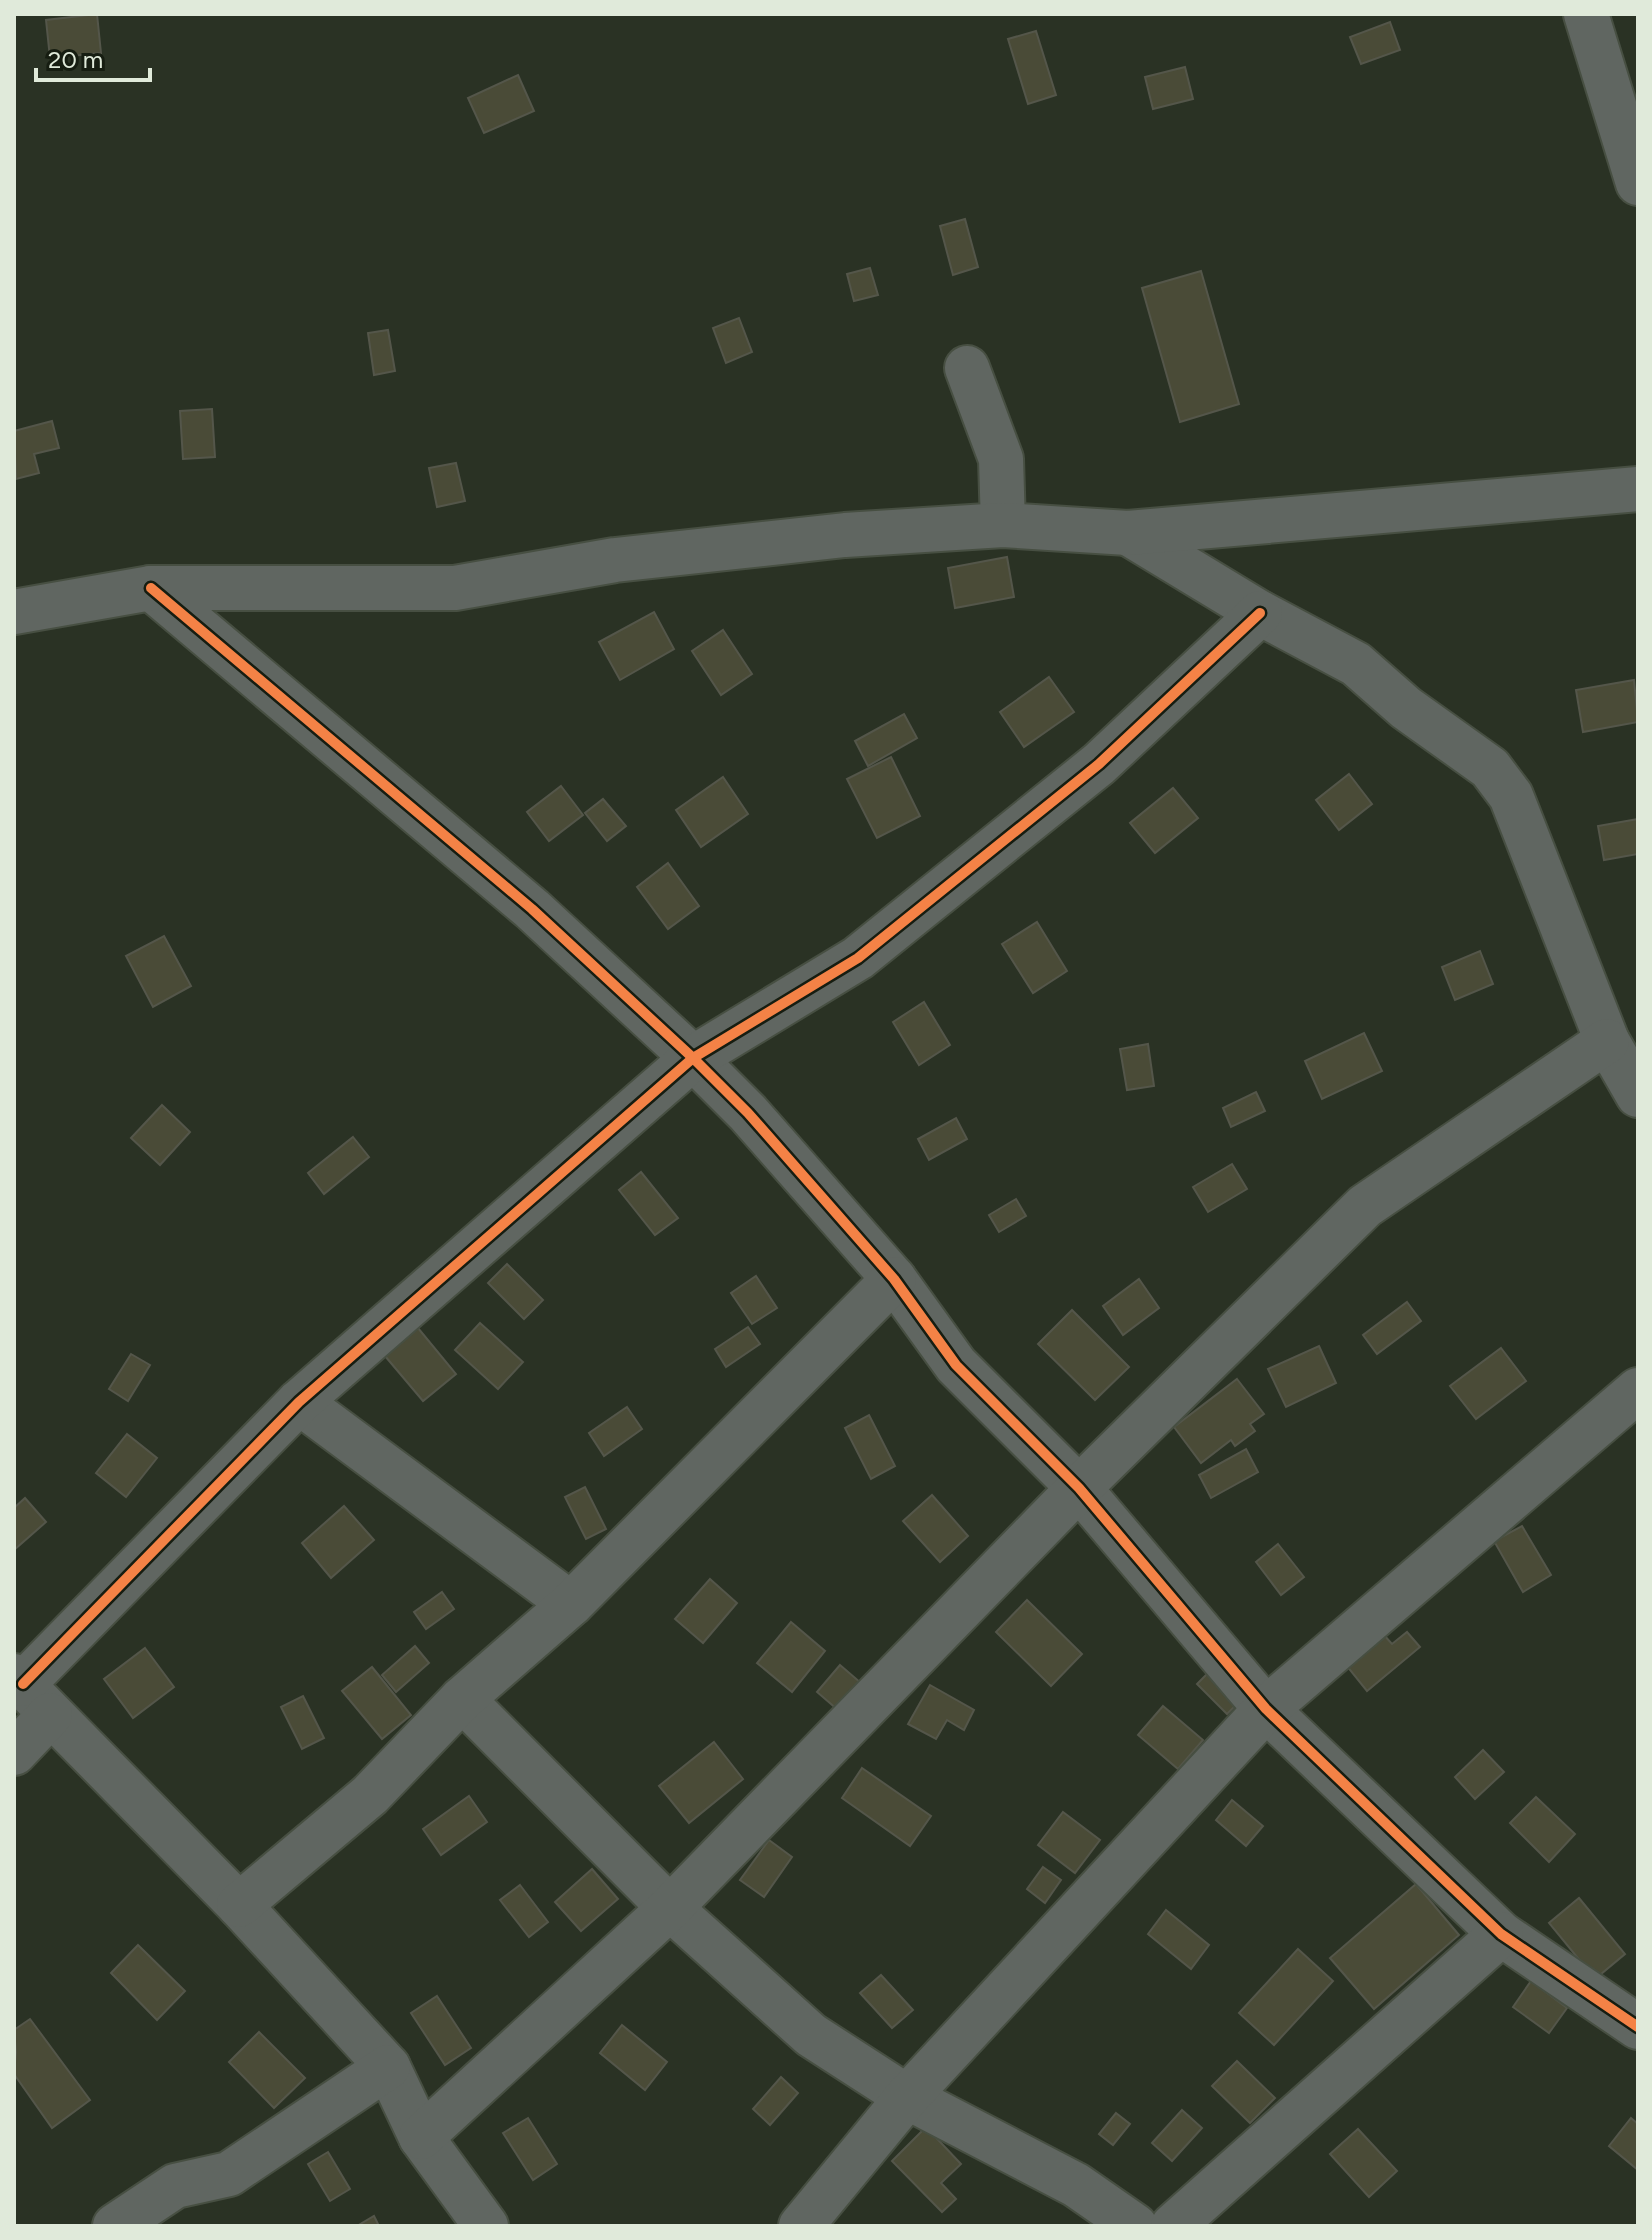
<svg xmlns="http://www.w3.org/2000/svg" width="1652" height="2240" font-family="Figtree,sans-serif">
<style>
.building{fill:#4a4b37;stroke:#54564a;stroke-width:2}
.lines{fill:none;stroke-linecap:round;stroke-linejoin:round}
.street-casing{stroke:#474f42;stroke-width:48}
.street{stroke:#606661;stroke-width:44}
.cycleway-casing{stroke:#161d11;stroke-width:15}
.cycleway{stroke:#f48246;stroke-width:10}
</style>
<rect width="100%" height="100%" fill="#2a3224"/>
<g class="building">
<path d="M97,14l4,39 -51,5 -4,-38z"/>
<path d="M1390,22l10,28 -39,14 -11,-27z"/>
<path d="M1036,31l20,64 -28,9 -20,-65z"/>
<path d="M1185,67l8,32 -40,10 -8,-32z"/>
<path d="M518,75l16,36 -50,22 -16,-35z"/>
<path d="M965,219l13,48 -25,8 -13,-49z"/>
<path d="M870,268l8,27 -24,6 -7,-27z"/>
<path d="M1201,271l38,133 -59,18 -38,-134z"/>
<path d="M739,318l13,34 -26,11 -13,-35z"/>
<path d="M388,330l7,41 -21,4 -6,-42z"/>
<path d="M212,409l3,48 -32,2 -3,-48z"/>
<path d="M52,421l7,27 -25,6 5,19 -23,6 -2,-48z"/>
<path d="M456,463l9,38 -28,6 -8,-39z"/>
<path d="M1007,557l7,40 -59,11 -7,-40z"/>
<path d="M654,612l20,37 -54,31 -21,-38z"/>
<path d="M723,630l29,44 -31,21 -29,-44z"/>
<path d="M1049,677l25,35 -50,35 -24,-35z"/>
<path d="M1634,680l4,42 -55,10 -7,-42z"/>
<path d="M904,714l13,24 -49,28 -13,-25z"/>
<path d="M891,757l29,59 -43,22 -30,-59z"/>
<path d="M1349,774l23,30 -33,26 -23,-30z"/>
<path d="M723,777l25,37 -47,33 -25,-37z"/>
<path d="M561,786l22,29 -34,26 -22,-29z"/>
<path d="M1173,788l25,30 -43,35 -25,-30z"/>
<path d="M603,799l23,27 -19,15 -22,-28z"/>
<path d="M1638,819v35l-34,6 -6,-34z"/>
<path d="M668,863l31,43 -31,23 -31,-42z"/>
<path d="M1037,922l30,49 -34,22 -31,-49z"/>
<path d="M164,936l27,50 -38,21 -27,-51z"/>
<path d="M1480,951l13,33 -38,16 -13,-33z"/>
<path d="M924,1002l26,43 -31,20 -26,-43z"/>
<path d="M1364,1033l18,38 -60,28 -17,-38z"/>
<path d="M1148,1044l6,42 -27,4 -7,-41z"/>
<path d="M1256,1092l9,19 -34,16 -8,-19z"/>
<path d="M162,1105l28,27 -30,33 -29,-27z"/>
<path d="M956,1118l11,21 -38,21 -11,-21z"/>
<path d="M353,1137l16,20 -45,37 -16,-21z"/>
<path d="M1232,1164l15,25 -39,23 -15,-25z"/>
<path d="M641,1172l37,46 -23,17 -36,-45z"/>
<path d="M1016,1199l10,17 -27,16 -10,-17z"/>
<path d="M507,1264l36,36 -19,19 -36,-36z"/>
<path d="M756,1276l21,32 -25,16 -21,-31z"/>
<path d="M1139,1279l20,29 -36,27 -20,-29z"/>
<path d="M1407,1302l14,19 -44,33 -14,-19z"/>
<path d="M1072,1310l57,57 -34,33 -57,-56z"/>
<path d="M480,1323l43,39 -25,27 -43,-39z"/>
<path d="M748,1327l12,17 -34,23 -11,-18z"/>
<path d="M418,1328l38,46 -33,27 -38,-45z"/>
<path d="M1319,1346l17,37 -50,24 -18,-38z"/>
<path d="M1501,1348l25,33 -50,38 -26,-33z"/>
<path d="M131,1354l19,11 -22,36 -19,-12z"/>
<path d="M1237,1379l27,35 -14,10 5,7 -20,15 -4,-6 -30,23 -27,-36z"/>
<path d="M627,1407l15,22 -38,27 -15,-23z"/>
<path d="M869,1415l26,51 -24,13 -26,-51z"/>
<path d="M127,1434l30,24 -31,39 -30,-24z"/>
<path d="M1246,1449l12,23 -47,26 -12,-23z"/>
<path d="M585,1487l21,42 -20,10 -21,-42z"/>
<path d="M932,1495l36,41 -28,26 -37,-41z"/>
<path d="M25,1498l21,24 -32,28v-42z"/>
<path d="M344,1506l30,34 -43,38 -29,-35z"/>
<path d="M1522,1526l29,49 -28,17 -29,-51z"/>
<path d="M1278,1544l26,33 -23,18 -25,-33z"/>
<path d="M710,1579l27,24 -34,40 -28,-24z"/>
<path d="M442,1592l12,17 -28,20 -12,-17z"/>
<path d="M1027,1600l55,54 -31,32 -55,-54z"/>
<path d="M791,1622l34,29 -33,41 -35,-29z"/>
<path d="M1407,1632l13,15 -53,44 -21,-26 37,-31 9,10z"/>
<path d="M415,1646l14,17 -33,29 -14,-17z"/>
<path d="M145,1648l29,39 -41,31 -29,-39z"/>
<path d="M840,1665l21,18 -23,27 -21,-18z"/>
<path d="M372,1667l39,48 -29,24 -40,-48z"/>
<path d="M1214,1667l30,30 -17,17 -30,-30z"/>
<path d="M930,1685l44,25 -10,20 -17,-10 -11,19 -28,-15z"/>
<path d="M303,1696l21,42 -22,11 -21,-42z"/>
<path d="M1163,1706l40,34 -25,29 -40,-34z"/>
<path d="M714,1742l29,37 -54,44 -30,-37z"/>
<path d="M1483,1750l21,22 -29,27 -20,-22z"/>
<path d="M862,1768l69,48 -21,30 -68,-48z"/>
<path d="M469,1796l18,26 -46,33 -18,-26z"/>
<path d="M1536,1797l39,37 -26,28 -39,-39z"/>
<path d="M1232,1800l31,26 -17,20 -30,-26z"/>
<path d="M1063,1812l37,28 -25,33 -37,-28z"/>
<path d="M769,1840l23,17 -28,40 -24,-17z"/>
<path d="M1043,1867l18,13 -16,23 -18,-14z"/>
<path d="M592,1869l26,30 -37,32 -26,-29z"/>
<path d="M1416,1884l43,51 -85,74 -44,-51z"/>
<path d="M520,1885l28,37 -19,15 -29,-37z"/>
<path d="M1579,1898l46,56 -30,25 -46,-56z"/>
<path d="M1166,1910l43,35 -18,24 -43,-35z"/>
<path d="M138,1945l47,46 -28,29 -46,-47z"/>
<path d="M1298,1949l35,32 -59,64 -35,-32z"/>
<path d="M881,1975l32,35 -21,18 -32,-35z"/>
<path d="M1531,1981l36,27 -18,25 -36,-26z"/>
<path d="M437,1996l34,52 -26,17 -34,-52z"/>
<path d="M30,2019l60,81 -38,28 -38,-54 2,-22 -2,-22z"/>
<path d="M622,2025l45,37 -22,28 -45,-37z"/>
<path d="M259,2032l46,46 -31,30 -45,-46z"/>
<path d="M1237,2061l38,37 -25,25 -38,-37z"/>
<path d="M781,2077l17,16 -28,32 -17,-16z"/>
<path d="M1182,2110l20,18 -30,33 -20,-18z"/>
<path d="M1116,2113l14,11 -17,21 -14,-11z"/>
<path d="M528,2118l29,46 -24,16 -30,-47z"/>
<path d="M1631,2118l7,6v46l-29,-24z"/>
<path d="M926,2127l35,37 -20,19 15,16 -14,13 -50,-51z"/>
<path d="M1358,2129l39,42 -28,26 -39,-43z"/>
<path d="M328,2152l22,37 -20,12 -22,-37z"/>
<path d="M374,2216l5,10h-22z"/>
</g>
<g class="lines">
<defs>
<g id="street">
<path d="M1586,14l52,169"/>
<path d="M967,368l34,91 2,66"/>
<path d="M1128,533l132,80 96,51 50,44 84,60 21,28 96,245 31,54"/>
<path d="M151,588l381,321 161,149 55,55 146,166 62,86 123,123 187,221 235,225 137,93"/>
<path d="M14,612l137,-24h304l160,-28 230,-25 158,-10 125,8 510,-44"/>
<path d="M299,1402l272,202"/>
<path d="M14,1676l225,229 149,162 33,70 65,89"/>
<path d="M23,1684l276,-282 394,-344 165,-100 241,-194 161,-151"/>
<path d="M462,1699l208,209 141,127 96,62 169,88 59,41"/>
<path d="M14,1753l36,-38"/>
<path d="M239,1905l131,-110 92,-96 109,-95 323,-325"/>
<path d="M421,2137l249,-229 409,-420 286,-282 242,-165"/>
<path d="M115,2226l60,-40 54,-12 159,-107"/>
<path d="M801,2226l106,-129 359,-388 372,-319"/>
<path d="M1173,2226l328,-292"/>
</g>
</defs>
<use href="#street" class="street-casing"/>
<use href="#street" class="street"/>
<defs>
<g id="cycleway">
<path d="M151,588l381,321 161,149 55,55 146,166 62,86 123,123 187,221 235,225 137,93"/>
<path d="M23,1684l276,-282 394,-344 165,-100 241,-194 161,-151"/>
</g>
</defs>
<use href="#cycleway" class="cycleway-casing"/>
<use href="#cycleway" class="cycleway"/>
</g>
<rect width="1652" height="2240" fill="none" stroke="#e0eada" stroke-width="32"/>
<path d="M36 68v12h114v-12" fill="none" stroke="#e0eada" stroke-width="4"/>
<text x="48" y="68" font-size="24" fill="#e0eada" stroke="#161d11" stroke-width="6" paint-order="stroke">20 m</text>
</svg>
